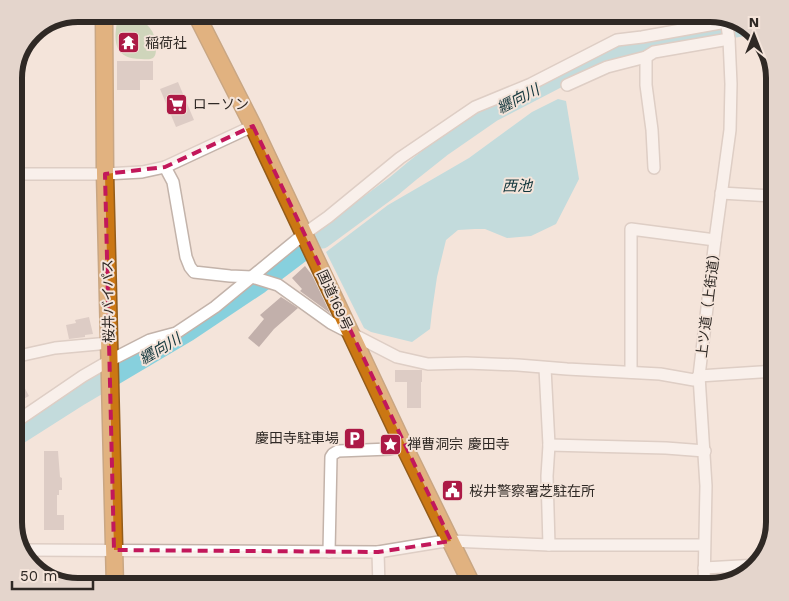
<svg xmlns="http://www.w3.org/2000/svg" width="789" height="601" font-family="'Work Sans','Noto Sans JP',sans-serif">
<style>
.forest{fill:#a3c494}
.water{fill:#87d0dd}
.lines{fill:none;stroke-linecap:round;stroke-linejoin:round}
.river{stroke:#87d0dd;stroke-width:19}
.building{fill:#c2b0ab}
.minor-casing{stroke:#c3b3aa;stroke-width:14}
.highway-casing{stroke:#945c19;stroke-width:19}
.minor{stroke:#fff;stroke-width:11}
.highway{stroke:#cb7713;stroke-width:16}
.marked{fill:none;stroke:#c2185b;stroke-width:4;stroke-dasharray:10 6;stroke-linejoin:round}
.labels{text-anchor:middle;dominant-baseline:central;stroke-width:4;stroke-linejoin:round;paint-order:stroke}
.poi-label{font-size:14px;fill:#2f2925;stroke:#f4e4da;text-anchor:start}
.street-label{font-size:14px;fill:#2f2925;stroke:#f4e4da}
.water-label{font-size:15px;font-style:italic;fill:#11353b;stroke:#f4e4da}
.rim{fill:none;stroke:#2f2925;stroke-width:6}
</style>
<rect width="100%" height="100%" fill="#f4e4da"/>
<path class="forest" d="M132,17c15,4 24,14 24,30 0,4 0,9 -3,11 -3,2 -8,1 -12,1 -25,0 -28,-15 -24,-37l6,-3z"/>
<path class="water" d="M558,99l8,2 13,78 -23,45 -25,12 -24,2 -22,-9h-10l-17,1 -12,10 -9,37 -5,34 -2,18 -18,13 -41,-10 -7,-4 -38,-76 62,-47 81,-47 63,-46z"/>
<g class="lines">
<g class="river">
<path d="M322,239l72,-53 18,-15 29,-23 52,-36 79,-41 51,-19 62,-16 62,-10"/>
<path d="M14,438l66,-42 108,-64 72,-48 41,-31"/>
</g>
</g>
<g class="building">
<path d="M117,61h36v19h-13v10h-23z"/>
<path d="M178,82l16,38 -18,7 -16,-38z"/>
<path d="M305,266l7,9 18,38 -30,-22 2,-2 -10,-11z"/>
<path d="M281,297l17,11 -24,21 -15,18 -11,-9 16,-19 -4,-4z"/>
<path d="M89,317l4,17 -8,1v2l-16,2 -3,-14 10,-2 -1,-3z"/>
<path d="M14,368l15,28 -15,8z"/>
<path d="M395,370h27v12h-1v26h-14v-26h-12z"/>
<path d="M44,451h14l2,26 2,1v12h-3v5h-2v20h7v15h-20z"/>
</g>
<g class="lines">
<defs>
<g id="minor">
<path d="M646,57v28l6,45 2,38"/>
<path d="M567,85l40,-18 39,-10 8,-5 75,-13"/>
<path d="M165,167l8,15 13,75 4,10 4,5 36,4 22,1 26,8 53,38 66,34 31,7 38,-1 52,2 49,4 93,5 34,6 5,-4 76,-5"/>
<path d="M14,174h91l37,-2 23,-5 88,-41"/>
<path d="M721,193l54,3"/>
<path d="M14,357l41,-9 54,-5"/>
<path d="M545,368l4,77 -2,31 2,69"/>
<path d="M631,372v-143l84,11"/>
<path d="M14,423l69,-47 26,-15 41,-21 26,-7 39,-26 89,-73 24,-17 72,-59 75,-51 56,-23 86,-44 25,-3 84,-15"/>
<path d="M549,445l117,3 39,3"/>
<path d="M26,550l352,2 61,-10 12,-1 98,4h155"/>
<path d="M329,552l2,-95 2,-3 5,-3 52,-2 14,-3"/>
<path d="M378,552l1,35"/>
<path d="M704,568l55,-3"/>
<path d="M704,587l2,-101 -7,-110 16,-136 15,-110 1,-46 -2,-45 -3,-20"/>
</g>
<g id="highway">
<path d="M104,14l1,160 10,413"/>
<path d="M196,14l57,112 151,320 69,141"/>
</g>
</defs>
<use href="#minor" class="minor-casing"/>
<use href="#highway" class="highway-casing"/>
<use href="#minor" class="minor"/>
<use href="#highway" class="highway"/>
</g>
<path d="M0 0H789V601H0ZM253,126l198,415 -73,11 -264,-2 -9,-376 60,-7z" fill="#f4e4da" fill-opacity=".55" fill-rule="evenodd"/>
<path class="marked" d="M253,126l198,415 -73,11 -264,-2 -9,-376 60,-7z"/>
<defs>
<symbol id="temple-square" viewBox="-11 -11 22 22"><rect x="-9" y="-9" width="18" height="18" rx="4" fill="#ac1945" stroke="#f4e4da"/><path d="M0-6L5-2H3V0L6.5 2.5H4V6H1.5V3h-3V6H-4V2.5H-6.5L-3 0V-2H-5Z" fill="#fff"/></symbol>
<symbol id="supermarket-square" viewBox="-11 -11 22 22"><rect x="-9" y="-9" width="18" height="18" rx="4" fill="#ac1945" stroke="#f4e4da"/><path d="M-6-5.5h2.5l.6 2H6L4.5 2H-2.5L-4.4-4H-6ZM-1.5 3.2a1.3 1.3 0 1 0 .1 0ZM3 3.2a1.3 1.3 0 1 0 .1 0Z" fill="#fff"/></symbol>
<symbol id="parking-square" viewBox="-11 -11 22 22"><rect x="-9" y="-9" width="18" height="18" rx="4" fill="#ac1945" stroke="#f4e4da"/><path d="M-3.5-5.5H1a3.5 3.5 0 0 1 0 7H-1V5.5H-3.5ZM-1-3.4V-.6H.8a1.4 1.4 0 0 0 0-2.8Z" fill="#fff"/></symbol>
<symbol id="sight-square" viewBox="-11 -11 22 22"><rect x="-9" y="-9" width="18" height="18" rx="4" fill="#ac1945" stroke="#f4e4da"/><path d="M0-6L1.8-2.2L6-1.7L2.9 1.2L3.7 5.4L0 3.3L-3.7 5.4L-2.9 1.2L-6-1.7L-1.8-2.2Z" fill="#fff"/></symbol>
<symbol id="civic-square" viewBox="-11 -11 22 22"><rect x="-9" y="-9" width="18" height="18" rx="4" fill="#ac1945" stroke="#f4e4da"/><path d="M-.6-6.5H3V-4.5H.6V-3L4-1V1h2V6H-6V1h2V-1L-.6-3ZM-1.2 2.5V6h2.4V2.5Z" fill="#fff"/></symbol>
</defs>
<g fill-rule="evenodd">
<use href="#temple-square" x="116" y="30" width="25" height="25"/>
<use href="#supermarket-square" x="164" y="92" width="25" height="25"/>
<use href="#parking-square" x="342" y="426" width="25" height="25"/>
<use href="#sight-square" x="378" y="432" width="25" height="25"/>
<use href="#civic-square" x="440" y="478" width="25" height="25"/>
</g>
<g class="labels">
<g class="poi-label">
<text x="145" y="43">稲荷社</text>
<text x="193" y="104">ローソン</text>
<text x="339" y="438" text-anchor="end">慶田寺駐車場</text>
<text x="407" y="444">禅曹洞宗 慶田寺</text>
<text x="469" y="491">桜井警察署芝駐在所</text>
</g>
<g class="street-label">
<text transform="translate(335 300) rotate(65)">国道169号</text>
<text transform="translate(108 301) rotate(-91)">桜井バイパス</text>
<text transform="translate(708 302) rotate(-83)">上ツ道（上街道）</text>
</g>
<g class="water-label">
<text transform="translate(518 99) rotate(-27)">纒向川</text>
<text x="517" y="186">西池</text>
<text transform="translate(160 349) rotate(-31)">纒向川</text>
</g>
</g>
<path d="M0 0H789V601H0ZM78 22H710A56 56 0 0 1 766 78V522A56 56 0 0 1 710 578H78A56 56 0 0 1 22 522V78A56 56 0 0 1 78 22Z" fill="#e4d5cc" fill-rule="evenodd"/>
<path class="rim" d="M78 22H710A56 56 0 0 1 766 78V522A56 56 0 0 1 710 578H78A56 56 0 0 1 22 522V78A56 56 0 0 1 78 22Z"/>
<g transform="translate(754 35)" stroke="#f4e4da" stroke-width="4" paint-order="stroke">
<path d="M0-4L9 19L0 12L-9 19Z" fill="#2f2925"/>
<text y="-8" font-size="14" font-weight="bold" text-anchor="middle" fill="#2f2925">N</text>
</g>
<path d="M12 581v8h81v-8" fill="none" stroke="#2f2925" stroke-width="2.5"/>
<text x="20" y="581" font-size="15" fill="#2f2925" stroke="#f4e4da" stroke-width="4" paint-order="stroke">50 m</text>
</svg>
